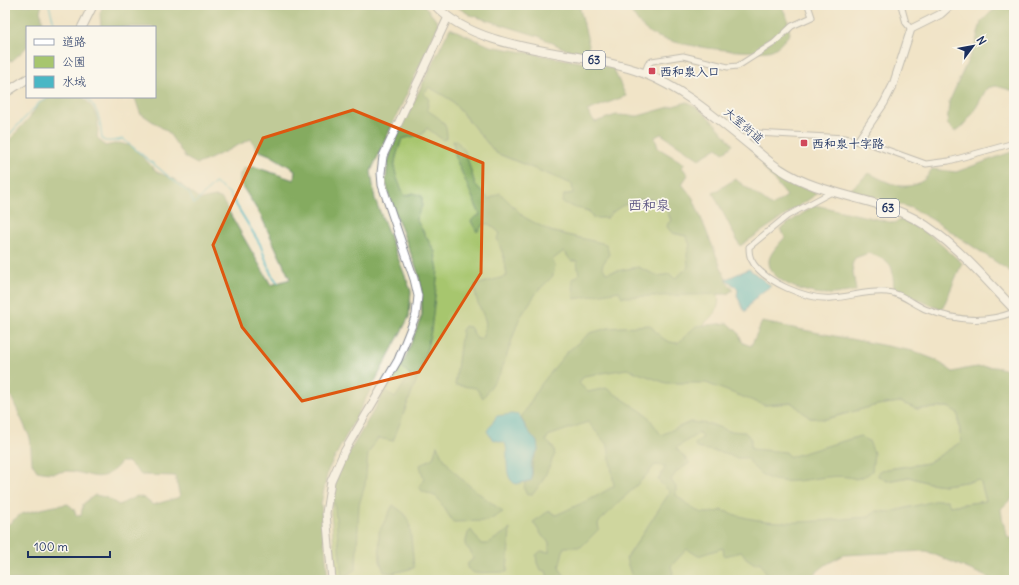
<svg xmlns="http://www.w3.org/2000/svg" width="1019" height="585" font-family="Delius,'Klee One',sans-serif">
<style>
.green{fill:#a7c66e;stroke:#617a66}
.forest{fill:#85ab61;stroke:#506d60;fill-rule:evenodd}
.water{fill:#4ab7c5;stroke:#327392}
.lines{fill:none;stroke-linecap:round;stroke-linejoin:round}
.stream{stroke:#4ab7c5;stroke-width:1.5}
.street-casing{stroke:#868a92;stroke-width:7}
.secondary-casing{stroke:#868a92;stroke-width:9}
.primary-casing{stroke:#868a92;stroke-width:10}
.street{stroke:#fff;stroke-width:5}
.secondary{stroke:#fff;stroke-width:7}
.primary{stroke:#fff;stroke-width:8}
.marked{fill:none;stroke:#de5710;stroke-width:3;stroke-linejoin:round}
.poi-dot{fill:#d1495b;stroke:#fbf7ec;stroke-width:1.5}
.labels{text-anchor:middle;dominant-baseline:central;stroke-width:3.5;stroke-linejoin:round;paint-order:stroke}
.shield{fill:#fbf7ec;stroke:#5e6b89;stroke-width:1}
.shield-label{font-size:11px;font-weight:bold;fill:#1b2f5e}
.poi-label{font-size:12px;font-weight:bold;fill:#1b2f5e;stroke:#fbf7ec;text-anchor:start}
.street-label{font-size:12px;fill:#1b2f5e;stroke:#fbf7ec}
.quarter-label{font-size:14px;font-weight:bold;fill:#5e5884;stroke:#fbf7ec}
</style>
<rect width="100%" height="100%" fill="#fbf7ec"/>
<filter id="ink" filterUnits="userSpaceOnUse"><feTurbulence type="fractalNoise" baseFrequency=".025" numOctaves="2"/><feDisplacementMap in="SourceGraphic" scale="8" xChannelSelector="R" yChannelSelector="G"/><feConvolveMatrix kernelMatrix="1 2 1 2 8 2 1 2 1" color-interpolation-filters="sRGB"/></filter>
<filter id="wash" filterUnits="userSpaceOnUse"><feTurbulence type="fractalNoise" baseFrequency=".012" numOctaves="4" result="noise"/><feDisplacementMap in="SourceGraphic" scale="16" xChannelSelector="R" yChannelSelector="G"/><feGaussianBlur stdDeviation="0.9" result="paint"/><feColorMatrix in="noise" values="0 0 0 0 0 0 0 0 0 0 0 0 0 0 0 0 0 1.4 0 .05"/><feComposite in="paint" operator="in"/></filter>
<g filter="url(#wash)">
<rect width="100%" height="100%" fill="#f1e4c7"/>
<path class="green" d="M424,81l27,19 45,53 76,31 2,9 -10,2 -2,7 45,16c22,-27 65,-28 65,15l14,3 32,59c3,14 -5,20 -14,29l60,81 28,-2 18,15 16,1 51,-14 23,-3 17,7 31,-2 10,6 3,29 -33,21 -47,7 6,11 22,-4 20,6 16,2 33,-5 3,2 5,19 -37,5 -39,1 -19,5 -15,-1 -7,6 -79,7 -50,-6 50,62h-453l-6,-69 5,-31 7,-17 62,-104 17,-44 -3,-40 -30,-79 -3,-16 2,-19 7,-21z"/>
<g class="forest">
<path d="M5,5h37l-2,6 4,16h-17v20l-15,14 -7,-2z"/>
<path d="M103,5h321l15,19 -68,147 4,28 36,92 -2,26 -81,153 -7,34 7,76h-323v-53l16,-13 28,-7 19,-3 6,5 2,6 5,1 2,-12 12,-9 10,2 14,8 18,-9 7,2 9,7 27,-8 -5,-21 -34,-1 -13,-13h-7c-20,25 -28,11 -53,9 -5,0 -10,2 -15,2 -6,0 -11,-1 -16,-2l-5,-8 -2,-25 -21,-46h-4v-247l25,-28 10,-15 10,-5h33c13,14 17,20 14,40l8,9 14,-3 13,3 25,26 17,7 26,21 15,-3 6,1 50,87 19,-6 -29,-63 -22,-35 1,-7 4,-6 11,-1 39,13 1,-10 -25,-15 -13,-5 -6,-11 -43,21 -11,4 -11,-6 -18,-26 -28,-19 -5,-15 -7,-1h27v-70h-54l-1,-13z"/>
<path d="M454,5h125l10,40 -5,13 -46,-22 -68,-21z"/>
<path d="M627,5h154l6,12 3,17c-6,6 -13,16 -22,17 -24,3 -98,-5 -118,-18 -11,-7 -16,-17 -23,-28z"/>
<path d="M1002,5h12v86l-18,-5 -9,2c-9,16 -17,34 -32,44l-8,-8 2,-22 26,-57 6,-23 10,-10z"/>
<path d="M450,28l40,18 123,22 13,28 -39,15 8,11 21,-7 22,1 49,-14c19,9 33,27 46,43l-10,8 -6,-5 -18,11 -38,-25 -6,3 3,11 27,16 -3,3 6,8 -6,9 11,14 34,84 6,8 -6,4 -105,3 -3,-6 -44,8 -3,-20 7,-4 -2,-14h-6l-7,-10 -12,9 3,6 -2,10 -16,16 -18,27 -18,53 -18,26 -7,-10 -21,-3 7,-55 3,-4 5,1 7,12h5c1,-5 5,-14 3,-19 -4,-13 -12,-21 -9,-35l31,-9 -3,-19 -7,-19 3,-5 -11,-9h-5l-7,8 -6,-11 4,-4 5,-2 -24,-56 -3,-18 3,-1 9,11 10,33 14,15 11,-6 24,24 26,14 56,13 3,10 -7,12 4,7 32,-6 20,9 12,-2 5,5 13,-12 -1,-13 3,-9 -4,-9 -14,-3 -5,-6 1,-4 4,-2c-3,-5 -6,-13 -10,-17 -14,-13 -45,1 -55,14h-14l-4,-7 -16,-4 -11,-5 2,-7 9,-2 -1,-9 -76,-31 -45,-53 -22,-13 -6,7 6,4 -2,12c12,8 21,12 20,28l-4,2 -16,-12 -4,6 -21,5c-10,28 -10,30 3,57l8,-3 9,3v10l-6,13 19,33 3,19 -7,60 -7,30 -31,80 -15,-3 -10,16 -3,31 -6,20 -3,64 -14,9 -8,-78 2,-20 7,-17 42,-72 10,7 15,-23 -9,-9 4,-7 17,-44v-20l-3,-20 -30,-79 -3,-16 2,-19 7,-21z"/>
<path d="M1014,151v123l-81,-54 -22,-12 -61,-18 19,-17c16,8 35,20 53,8 4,-2 7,-8 10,-12l24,3z"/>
<path d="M768,166l24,17 25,11 -77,52 -27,-53 22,-14 37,27 15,-10 -24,-29z"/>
<path d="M815,205l79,18 8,-4 27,15 33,29 -20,47 -48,-21c-2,-26 0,-26 -25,-36l-14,5 -3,7 4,26c-10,1 -21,4 -31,3 -17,0 -58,-12 -56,-34 1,-7 11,-17 16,-23l-5,-8z"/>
<path d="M762,322l151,29 23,9 17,12c18,-5 44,-10 61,2v125h-3l-10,10 2,13 5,16h6v42h-20l-68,-29 -82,4 -17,9 -21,16h-16l-5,-4 -3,4h-15l-2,-9 -5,-9 -5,2 -9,-6 -4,-6 -18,4 -1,-8 -25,8 -11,-7 -16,17 2,7 -2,7h-38l-7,-21 44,-67 -12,-12 8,-14 -11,-1 -13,15 -44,43 1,6 -18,18h-17l-5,21 9,12h-19l-3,-9 -6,-1 -3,-7 -1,-8 5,-4 8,1v-10l-6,-5 -10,-15 16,-11 7,4 39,-18 19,-11 -6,-40 -20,-24 -40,14 -2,5 7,6 2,7 -12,26 -10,14 -6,1 -3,-6 1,-7 5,-1c6,-12 -2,-16 8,-31l-17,-32 18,-31 28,-35 23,-19 18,-5 42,-3c8,9 14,18 28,18l18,-17 32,-3 10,9 5,11 8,3zM627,369l39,14h40l58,22 28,-2 18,15 16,1 51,-14 23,-3 17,7 31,-2 10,6 3,29 -33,21 -47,7 -3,2v4l9,5 22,-4 20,6 16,2 33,-5 3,3 5,18 -36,5 -3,-6h-9l-47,12 -15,-1 -7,6c-49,3 -100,13 -147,-7 -24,8 -28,-1 -46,-15v-8l-5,-7 6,-9 13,-8 -14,-15 23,-15 4,4 -8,7 1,4 29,5 10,5h13c23,45 73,9 108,21l11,-4 5,-4 2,-18 -5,-12 -9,-5 -70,21 -4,-5 -35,-3v-10l-6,-7 -16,-1 -19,-7 -20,-2 -29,13 -14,-20 -41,-27 -18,4 -9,-9 5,-7z"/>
<path d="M437,445c11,29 43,48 66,67l-15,9 -35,1 -16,-25 -15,-6 -3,-5 5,-6 -4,-15 13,-7z"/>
<path d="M393,505l12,9 5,12 4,42 -21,5 -9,-1 -4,-11 -1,-29z"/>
<path d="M510,529l-3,43 -33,1 -7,-5 1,-5 5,-4 -2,-7 -6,-7 3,-12 3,-3 10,14h6z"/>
</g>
<g class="water">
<path d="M749,269l22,17c-11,7 -19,14 -26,26l-8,-16 1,-7 -12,-10z"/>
<path d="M512,414l7,1 7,13 11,14 1,8 -6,9 -1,6 1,15 -16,4c-14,-6 -6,-30 -11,-41l-13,-4 -5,-8 10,-15z"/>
</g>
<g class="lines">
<g class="stream">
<path d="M49,5l6,22"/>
<path d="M86,97c6,6 11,12 13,21 6,19 -6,28 24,21l66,54 5,11 21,-21 14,10 31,51 11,30 7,9"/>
<path d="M5,139l36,-38 8,-4"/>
</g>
</g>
</g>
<g filter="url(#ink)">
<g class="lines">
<defs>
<g id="street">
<path d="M901,5l5,18 5,6"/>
<path d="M644,74l4,-10 4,-3 31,-5 45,11 10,-1 36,-23 18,-17 20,-9 -4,-12"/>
<path d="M742,139l14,-6 89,5 23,5 58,21 23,-3 65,-18"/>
<path d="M832,192l-45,24 -38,31c0,4 0,8 2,12 11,23 57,41 81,39 18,-1 36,-8 55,-6 14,1 25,11 38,17 30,12 59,15 89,3"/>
</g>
<g id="secondary">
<path d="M858,141l26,-38 9,-18 18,-56 30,-15 10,-9"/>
<path d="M332,580l-6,-67 5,-32 13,-29 54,-92 18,-45 2,-19 -4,-17 -32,-94 -1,-12 2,-17 65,-139"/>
</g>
<g id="primary">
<path d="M435,5c44,49 147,45 208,68 43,17 75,47 110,75 9,7 17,15 27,21 41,27 92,27 135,50 38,21 69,59 99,90"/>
<path d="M82,27l11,-22"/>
<path d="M5,93l22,-14"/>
</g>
</defs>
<use href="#street" class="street-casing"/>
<use href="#secondary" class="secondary-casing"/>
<use href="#primary" class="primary-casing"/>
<use href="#street" class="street"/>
<use href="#secondary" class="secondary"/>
<use href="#primary" class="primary"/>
</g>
</g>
<path d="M0 0H1019V585H0ZM353,110l130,53 -2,110 -62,99 -117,29 -60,-74 -29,-82 50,-107z" fill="#f1e4c7" fill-opacity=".55" fill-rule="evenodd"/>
<path class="marked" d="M353,110l130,53 -2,110 -62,99 -117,29 -60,-74 -29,-82 50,-107z"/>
<g class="poi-dot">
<rect x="648" y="67" width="8" height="8" rx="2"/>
<rect x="800" y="139" width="8" height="8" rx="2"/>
</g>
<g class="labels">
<g class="shield">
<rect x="583" y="51" width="22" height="18" rx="3"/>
<rect x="877" y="199" width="22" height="18" rx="3"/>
</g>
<g class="shield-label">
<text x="594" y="60">63</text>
<text x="888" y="208">63</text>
</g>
<g class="poi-label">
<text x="660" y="71">西和泉入口</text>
<text x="812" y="143">西和泉十字路</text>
</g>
<g class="street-label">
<text transform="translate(744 125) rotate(40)">大室街道</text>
</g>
<g class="quarter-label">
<text x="649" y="205">西和泉</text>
</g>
</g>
<rect width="1019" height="585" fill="none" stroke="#fbf7ec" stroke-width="20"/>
<rect x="26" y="26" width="130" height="72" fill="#fbf7ec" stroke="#a1a7b3"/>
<rect x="34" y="39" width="20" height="6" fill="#ffffff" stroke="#a1a7b3"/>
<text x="62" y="46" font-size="12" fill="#1b2f5e">道路</text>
<rect x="34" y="56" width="20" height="12" fill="#a7c66e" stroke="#a1a7b3"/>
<text x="62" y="66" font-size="12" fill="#1b2f5e">公園</text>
<rect x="34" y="76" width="20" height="12" fill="#4ab7c5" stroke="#a1a7b3"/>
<text x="62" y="86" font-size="12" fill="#1b2f5e">水域</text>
<g transform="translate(973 46) rotate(58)" stroke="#fbf7ec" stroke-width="3" paint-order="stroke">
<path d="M0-3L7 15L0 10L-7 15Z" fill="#1b2f5e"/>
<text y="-6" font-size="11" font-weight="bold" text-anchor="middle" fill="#1b2f5e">N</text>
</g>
<path d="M28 551v6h82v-6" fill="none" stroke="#1b2f5e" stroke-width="2"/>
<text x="34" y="551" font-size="12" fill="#1b2f5e" stroke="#fbf7ec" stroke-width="3" paint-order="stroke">100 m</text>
</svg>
